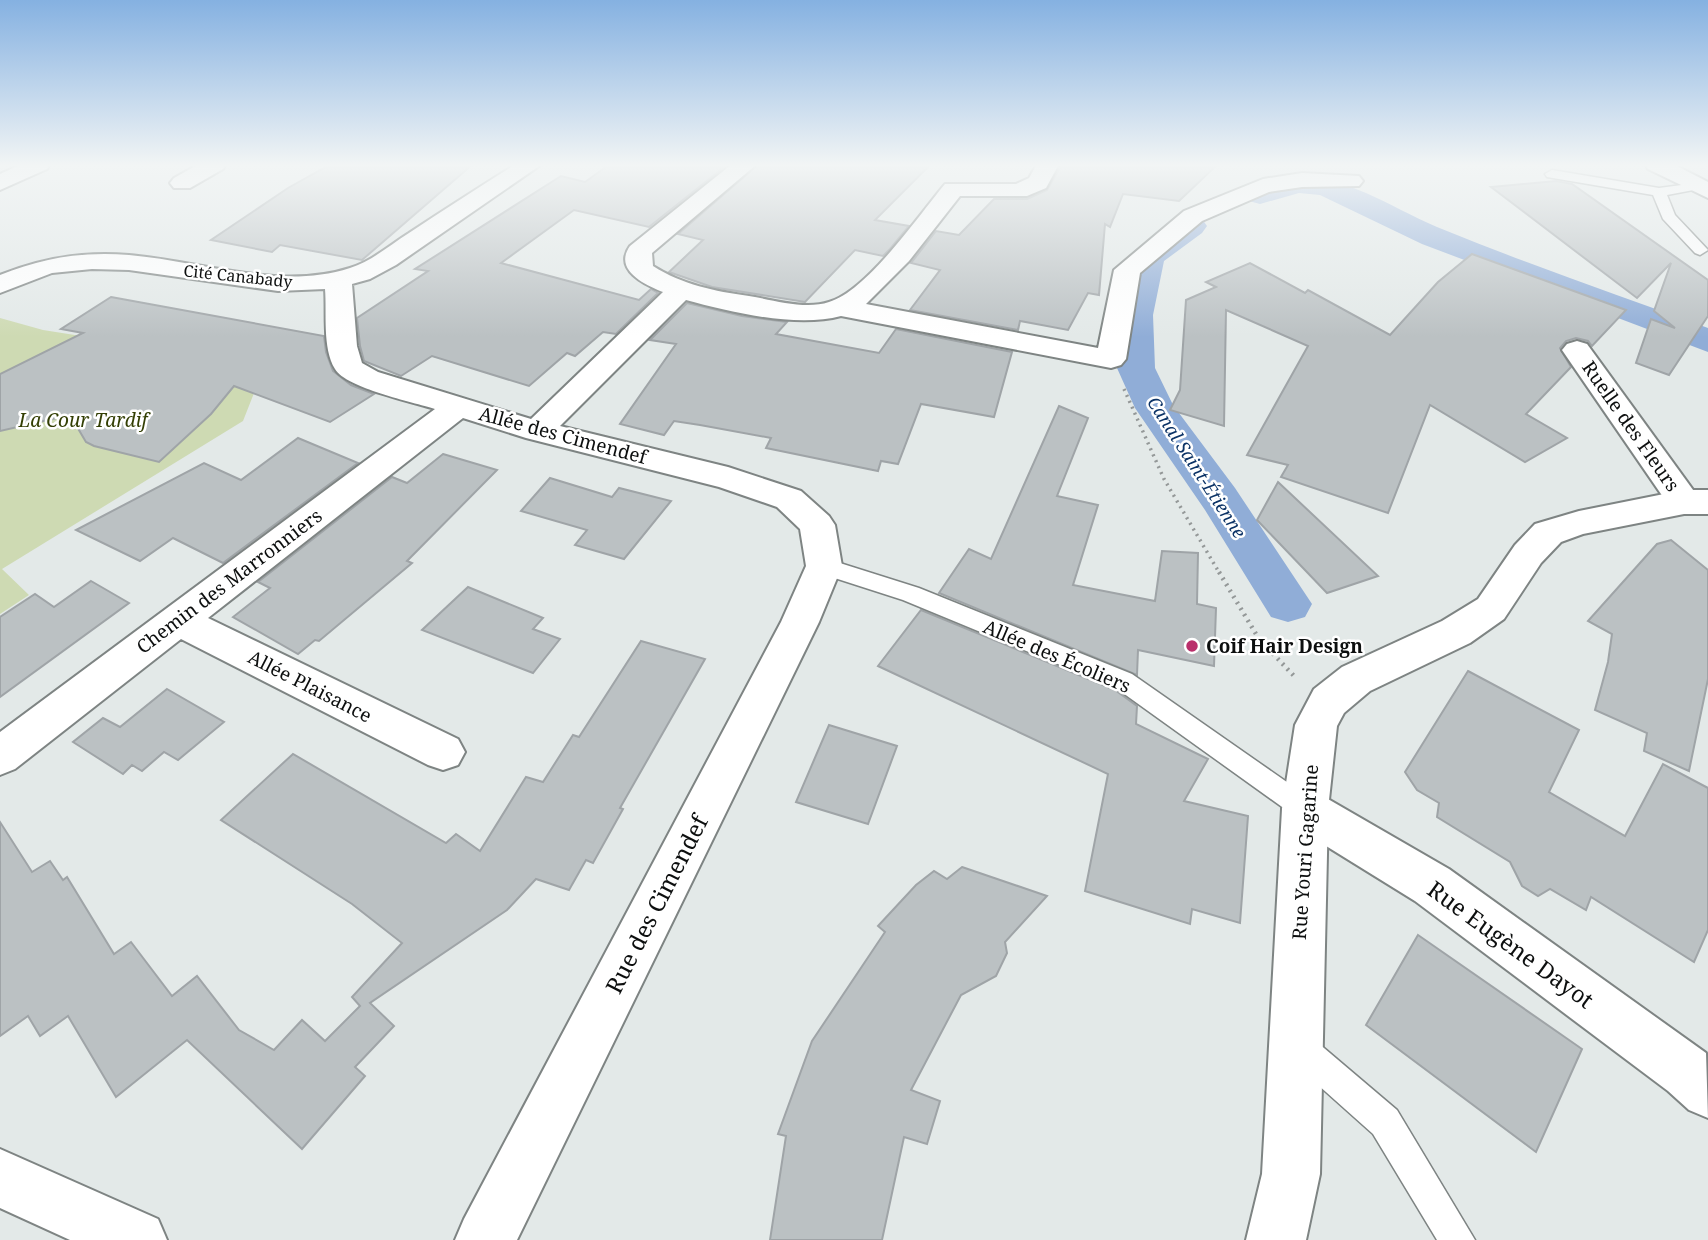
<svg xmlns="http://www.w3.org/2000/svg" width="1708" height="1240" font-family="'Noto Serif',serif">
<style>
.green{fill:#cedab3}
.lines{fill:none;stroke-linecap:round;stroke-linejoin:round}
.canal{fill:#90add7;fill-rule:evenodd}
.building{fill:#bbc1c3;stroke:#9fa4a7;stroke-width:2}
.service-casing{stroke:#7e8483;stroke-width:3}
.minor-casing{stroke:#7e8483;stroke-width:4}
.tertiary-casing{stroke:#7e8483;stroke-width:4}
.primary-casing{stroke:#7e8483;stroke-width:4}
.path-far1{stroke:#949898;stroke-width:3.5;stroke-dasharray:2 4.5;stroke-linecap:butt}
.path{stroke:#949898;stroke-width:4.5;stroke-dasharray:2 5;stroke-linecap:butt}
.service{fill:#fff;fill-rule:evenodd}
.minor{fill:#fff;fill-rule:evenodd}
.tertiary{fill:#fff;fill-rule:evenodd}
.primary{fill:#fff;fill-rule:evenodd}
.poi-dot{fill:#b92f6b;stroke:#fff;stroke-width:2.5}
.labels{text-anchor:middle;dominant-baseline:central;stroke-width:5;stroke-linejoin:round;paint-order:stroke}
.far-street-label{font-size:16px;fill:#0d0f0f;stroke:#fff}
.far-water-label{font-size:18px;font-style:italic;fill:#0c3366;stroke:#fff}
.park-label{font-size:19px;font-style:italic;fill:#333f04;stroke:#fff}
.street-label{font-size:19px;fill:#0d0f0f;stroke:#fff}
.poi-label{font-size:19px;font-weight:bold;fill:#0d0f0f;stroke:#fff;text-anchor:start}
.near-street-label{font-size:23px;fill:#0d0f0f;stroke:#fff}
</style>
<rect width="100%" height="100%" fill="#e3e9e8"/>
<path class="green" d="M0,318l43,12 222,35 -22,56 -241,148 27,26 -29,19z"/>
<g class="lines">
<g class="canal">
<path d="M1298,175c60,5 95,35 149,56 86,35 174,65 261,97v24l-286,-108 -102,-49 -21,-2 -39,11 -11,-3 -4,-6 4,-6z"/>
<path d="M1191,217l11,2 5,7 -5,7 -38,28 -11,54 2,53 18,37 62,83 77,116 -7,13 -17,5 -17,-5 -66,-107 -70,-102 -18,-40v-53l15,-58 4,-7 44,-31z"/>
</g>
</g>
<g class="building">
<path d="M331,164h142l-111,96 -82,-15 -8,7 -61,-12 77,-52z"/>
<path d="M610,164h118l-79,63 -75,-17 -73,53 138,37 12,-11 7,4 -42,41 -13,-2 -28,24 -8,-3 -38,33 -97,-30 -31,20 -37,-15 -4,-15 -3,-28 71,-47 -13,-2 146,-93 24,6z"/>
<path d="M759,164h172l-56,56 34,6 -19,23 -7,7 -28,-6 -50,52 -93,-15 -43,-15 34,-32 -25,-6z"/>
<path d="M1062,164h156l-39,37 -56,-7 -13,33 -5,-3 -6,71 -11,-2 -20,37 -48,-9 -2,9 -108,-20 30,-40 -29,-7 25,-32 23,4 35,-36h33l20,-9z"/>
<path d="M1556,181l16,3 136,96v36l-39,59 -33,-12 15,-44 24,9 -21,-17 17,-48 -34,35 -146,-111z"/>
<path d="M1472,254l154,56 -34,36 -4,-5 -12,-3 -10,3 -6,7 11,19 -45,47 41,24 -42,24 -95,-57 -42,108 -107,-36 7,-12 -41,-10 61,-109 -82,-36 -2,116 -54,-16 10,-20 6,-90 30,-13 -10,-5 44,-19 55,30 3,-3 82,45 48,-53z"/>
<path d="M111,297l213,39 2,16 7,19 18,14 23,9 -44,28 -96,-36 -23,28 -52,48 -65,-16 -8,-4 -16,-27 -70,16v-57l83,-41 -22,-4z"/>
<path d="M687,303l55,13 45,6 -11,12 103,19 17,-24 116,23 -18,65 -73,-13 -23,60 -17,-3 -3,10 -112,-23 5,-10 -71,-13 -26,-4 -10,14 -44,-11 56,-80 -26,-4z"/>
<path d="M1059,406l29,12 -31,78 41,9 -25,80 82,16 7,-50 36,2 -1,51 19,4 -2,58 -76,-16 -1,25 -198,-82 30,-44 22,10z"/>
<path d="M298,438l60,25 -135,100 -50,-25 -33,23 -64,-31 128,-67 37,17z"/>
<path d="M443,454l54,16 -90,91 5,2 -93,78 -4,-1 -17,14 -65,-37 37,-29 -12,-6 134,-105 15,6z"/>
<path d="M550,478l62,19 7,-9 52,13 -47,58 -49,-14 12,-15 -66,-19z"/>
<path d="M1278,482l100,94 -51,17 -70,-73z"/>
<path d="M1671,540l37,30v109l-19,92 -45,-20 3,-18 -52,-23 13,-48 4,-28 -24,-13 69,-77z"/>
<path d="M91,581l38,22 -129,94v-80l35,-23 19,13z"/>
<path d="M468,587l75,31 -10,11 27,10 -27,34 -111,-43z"/>
<path d="M921,610l194,80 22,16 -1,18 72,35 -24,42 64,15 -8,107 -48,-14 -2,15 -105,-33 23,-117 -230,-108z"/>
<path d="M641,641l64,18 -85,149 3,1 -30,54 -7,-3 -17,30 -33,-11 -29,31 -137,93 24,23 -39,41 10,9 -63,73 -115,-109 -71,57 -48,-81 -28,20 -12,-20 -28,20v-214l32,50 18,-11 13,19 4,-3 47,77 17,-12 41,54 25,-20 42,54 35,20 28,-30 23,21 35,-35 -8,-9 50,-54 -50,-39 -131,-84 72,-66 153,89 10,-9 24,17 46,-74 17,5 30,-47 6,2z"/>
<path d="M1468,671l111,59 -30,62 76,44 38,-72 45,24v142l-14,32 -103,-65 -5,13 -36,-21 -12,7 -16,-10 -12,-24 -73,-45 2,-14 -22,-13 -12,-18z"/>
<path d="M167,689l57,33 -46,38 -14,-8 -22,19 -10,-6 -9,9 -50,-32 30,-24 17,9z"/>
<path d="M829,725l68,21 -29,78 -72,-22z"/>
<path d="M962,867l85,29 -42,46 2,11 -11,23 -35,19 -50,95 29,11 -13,43 -23,-7 -22,103h-112l16,-104 -8,-2 34,-93 73,-109 -7,-6 38,-41 18,-14 13,8z"/>
<path d="M1418,935l164,114 -46,103 -170,-127z"/>
</g>
<g class="lines">
<defs>
<g id="service">
<path d="M1552,170l107,18 45,-6v6l-37,7 8,20 33,35 -8,5 -5,-2 -32,-34 -10,-24 -106,-18 -2,-3z"/>
<path d="M824,558l95,30 213,86 182,127 4,8 -4,8 -9,4 -9,-4 -180,-129 -213,-88 -87,-28 -3,-6 3,-6z"/>
<path d="M1300,1032l11,5 86,73 78,130h-38l-64,-106 -84,-75 -5,-11 5,-11z"/>
</g>
<g id="minor">
<path d="M199,164h27l-3,5 -33,19h-16l-4,-5 4,-5z"/>
<path d="M516,164h26l-146,101 -26,14 -18,5 5,62 5,17 16,9 153,47 132,-127c-18,-7 -50,-22 -33,-46l102,-82h25l-105,89 1,13c30,19 61,25 96,30 25,4 56,14 80,6 38,-11 90,-87 116,-118h71l13,-6 8,-14h22l-13,24 -19,8h-67l-51,65 -43,43 232,44 16,-78 70,-59 79,-32 39,-6 57,3 4,5 -4,5 -57,1 -33,5 -67,29 -62,52 -14,86 -5,6 -10,3 -270,-52c-45,12 -111,-4 -155,-16l-126,126 168,41 73,24 28,25 6,9 7,41 -23,56 -302,618h-62l9,-21 317,-597 25,-56 -6,-37 -23,-22 -58,-20 -193,-49 -63,-20 -255,200 250,121 7,13 -7,13 -15,5 -15,-5 -247,-126 -166,130 -15,6v-43l435,-323c-22,-7 -89,-21 -100,-40 -13,-21 -8,-57 -10,-80l-47,2 -149,-21 -37,-1 -40,4 -52,20v-18c42,-17 84,-24 129,-20 72,6 150,36 221,13 22,-7 40,-23 59,-35 36,-24 71,-46 107,-69z"/>
<path d="M1645,164h28l35,18v16l-60,-29z"/>
<path d="M1577,341l10,3 109,150 5,8 -5,8 -12,4 -12,-4 -110,-160 5,-6z"/>
<path d="M1305,789l16,6 128,74 257,184 2,65 -19,-8 -21,-19 -253,-190 -126,-78 -7,-14 7,-14z"/>
<path d="M0,1149l158,70 9,21h-97l-70,-32z"/>
</g>
<path id="tertiary" d="M1684,490h24v24h-24l-101,20 -22,8 -20,21 -37,56 -34,24 -100,48 -26,22 -7,13 -9,83 -8,365 -14,66h-60l16,-66 20,-365 13,-84 19,-36 28,-22 100,-46 36,-22 37,-54 20,-21 44,-13z"/>
<path id="primary" d="M22,164h28l-3,5 -47,21v-16z"/>
</defs>
<use href="#service" class="service-casing"/>
<use href="#minor" class="minor-casing"/>
<use href="#tertiary" class="tertiary-casing"/>
<use href="#primary" class="primary-casing"/>
<path class="path-far1" d="M1124,389l40,90 56,95"/>
<path class="path" d="M1219,572l40,67 36,38"/>
<use href="#service" class="service"/>
<use href="#minor" class="minor"/>
<use href="#tertiary" class="tertiary"/>
<use href="#primary" class="primary"/>
</g>
<linearGradient id="sky" x2="0" y2="1"><stop stop-color="#85b1e1"/><stop offset="0.49" stop-color="#f2f5f5"/><stop offset="1" stop-color="#f2f5f5" stop-opacity="0"/></linearGradient>
<rect width="1708" height="337" fill="url(#sky)"/>
<circle class="poi-dot" cx="1192" cy="646" r="7"/>
<g class="labels">
<g class="far-street-label">
<text transform="translate(238 276) rotate(6)">Cité Canabady</text>
</g>
<g class="far-water-label">
<text transform="translate(1197 467) rotate(57)">Canal Saint-Étienne</text>
</g>
<g class="park-label">
<text x="83" y="420">La Cour Tardif</text>
</g>
<g class="street-label">
<text transform="translate(1631 426) rotate(55)">Ruelle des Fleurs</text>
<text transform="translate(563 435) rotate(15)">Allée des Cimendef</text>
<text transform="translate(229 581) rotate(-37)">Chemin des Marronniers</text>
<text transform="translate(1057 656) rotate(23)">Allée des Écoliers</text>
<text transform="translate(310 686) rotate(27)">Allée Plaisance</text>
<text transform="translate(1305 852) rotate(-86)">Rue Youri Gagarine</text>
</g>
<g class="poi-label">
<text x="1206" y="646">Coif Hair Design</text>
</g>
<g class="near-street-label">
<text transform="translate(656 904) rotate(-63)">Rue des Cimendef</text>
<text transform="translate(1511 944) rotate(36)">Rue Eugène Dayot</text>
</g>
</g>
</svg>
